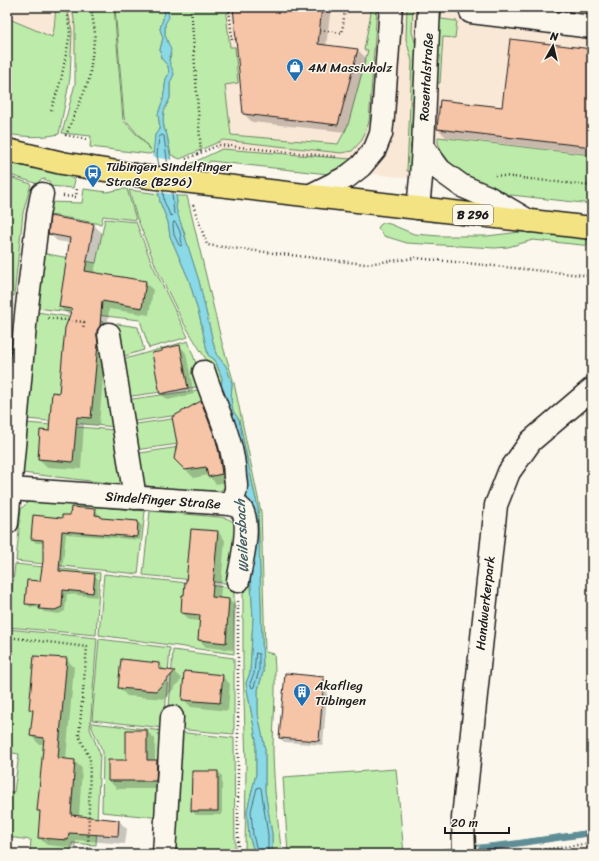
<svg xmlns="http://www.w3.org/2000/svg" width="599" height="861" font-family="Sriracha,sans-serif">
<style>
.built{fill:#fae8d7}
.green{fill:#bdecaa;stroke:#6c8463}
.water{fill:#8ad9e7;stroke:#5e8d96}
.pier{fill:#fbf7ec}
.shadow{fill:#0003}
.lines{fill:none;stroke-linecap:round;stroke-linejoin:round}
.shore{stroke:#48686d;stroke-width:1}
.stream{stroke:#5e8d96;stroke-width:6}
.building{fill:#f6c4a7;stroke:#1c1c1c}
.minor-casing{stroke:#1c1c1c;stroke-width:25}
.major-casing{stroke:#1c1c1c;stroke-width:25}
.path{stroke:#1c1c1c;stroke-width:2.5;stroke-dasharray:1 3;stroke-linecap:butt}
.minor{stroke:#fbf7ec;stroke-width:22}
.major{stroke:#f4e382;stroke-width:22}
.labels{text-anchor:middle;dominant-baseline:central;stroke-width:3;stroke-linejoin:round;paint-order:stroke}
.shield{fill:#fbf7ec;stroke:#5f5e5a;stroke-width:1}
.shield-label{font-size:12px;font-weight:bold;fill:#1c1c1c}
.poi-label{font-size:13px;fill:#1c1c1c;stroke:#fbf7ec;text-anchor:start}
.street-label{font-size:13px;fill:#1c1c1c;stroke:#fbf7ec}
.water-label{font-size:14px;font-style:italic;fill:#425e63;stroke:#fbf7ec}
</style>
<rect width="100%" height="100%" fill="#fbf7ec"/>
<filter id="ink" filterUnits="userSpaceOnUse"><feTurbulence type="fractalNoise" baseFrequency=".025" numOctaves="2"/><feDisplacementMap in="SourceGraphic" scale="8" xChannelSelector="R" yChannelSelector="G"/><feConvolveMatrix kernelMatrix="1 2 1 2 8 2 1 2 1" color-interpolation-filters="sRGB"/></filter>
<g filter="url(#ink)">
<path class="built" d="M7,7h585v192l-375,-43 -4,-46 -159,-65 -47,-24z"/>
<g class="green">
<path d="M56,7h11l5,24 -2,47 -11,56c-18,4 -34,3 -52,0v-8l4,-1 -4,1v-108l45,19 2,-8z"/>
<path d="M72,7h42l9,113 28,30 -27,-32 -9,-111h48l2,5 -5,17 3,9 -3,12 1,8 7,8 1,7 -3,6 -3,21 -5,14 2,14 -5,7 -1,17 -5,2 -59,-7 1,-11 -29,-3 13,-49v-57z"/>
<path d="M167,7h62v6l-3,1 4,33h5l3,36 -13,2 6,50 107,9 10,-19 20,-75h-4l8,-43h5l-8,115 -7,18 -10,11 -11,2 -118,-13 -43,19 -9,-4 -4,-20 -3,-7 -1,-8 1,-9 6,-13v-16l4,-8 -4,-8 -1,-6 2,-5 -6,-20v-11l3,-14z"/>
<path d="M407,7h6l-1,25 6,20 -4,120 -7,-1 5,-110 -6,-22z"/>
<path d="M437,7h5l-1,12 16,2 -2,17 -12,-1 -3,46h-6z"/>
<path d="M438,137l154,18v49l-99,-11 -34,-17 -15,-18 -6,-15z"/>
<path d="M222,149l130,10 -24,15 -118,-13 -3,4 -1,5 -20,-2v-2z"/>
<path d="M7,163l56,11 12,6 -2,8 -24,-2 1,-4 -5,-3 -5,1 -2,4 -31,-10z"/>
<path d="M7,176l24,8 -8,29 -9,83 -7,-1z"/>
<path d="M84,189l23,3 15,-3h5l9,31 -33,-4 -2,8 -56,-10 3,-12 34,1z"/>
<path d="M129,190l30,4 1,8 8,20 2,14 19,44 11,38 8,37 7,5 7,18 -1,13 31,119 -4,52 3,23 2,33 -3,55 -4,10 10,56v35l-9,37 2,25 6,18h-10l1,-89 -3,-99v-85l-7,-127 -29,-93 -24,-39 -27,-55 -20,-52z"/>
<path d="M176,196h11l35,147 12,40 27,129 4,140 9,2c3,33 -1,66 -1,99 1,34 4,67 9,101h-10v-20l-7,-43v-42l-7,-35v-24l5,-18 -5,-164 -4,-17 -15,-71 -6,-9 -2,-12 1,-16 -6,-17 -10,-12 -3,-12 -14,-61 -12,-37 -3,-13 -5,-12 -3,-11 1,-6z"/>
<path d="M105,219l31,3 16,42 36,73 -39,11 -9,-28 -104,-12 6,-55 54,10z"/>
<path d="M383,223l7,1 24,10 25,2h48l42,-5 63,7v8l-59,-6 -25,7 -13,1 -88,-5 -23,-7 -6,-8 2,-3z"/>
<path d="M37,312l101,15 6,23 -36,11 9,66 -91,-8z"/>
<path d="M188,341l16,45 -79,11 -7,-36z"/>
<path d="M205,389l8,21 -84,12 -4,-22z"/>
<path d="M214,413l8,25 -87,12 -6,-25z"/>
<path d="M26,423l90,7 9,55 -103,-12z"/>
<path d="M224,440l1,47 -6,5 -8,2 -71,-9 -6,-31z"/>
<path d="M33,501l112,10 -7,63 -122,-13 5,-52 7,-7z"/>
<path d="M150,511l69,6c7,1 13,2 17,9l-2,58 -91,-9z"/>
<path d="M15,564l85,9 -4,62 -88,-8z"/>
<path d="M104,574l130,14v66l-135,-19z"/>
<path d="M7,629l90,9 -7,91 10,25 -4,91 -24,-2 -1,9 -41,1 1,-13 -24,-3v-45h7l5,-38 -12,-2z"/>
<path d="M99,639l71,9 -6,80 -72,-8z"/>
<path d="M173,650l61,8v76l-58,-5 -7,-21z"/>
<path d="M92,723l72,8 -2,87 -60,-6 1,-60 -11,-24z"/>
<path d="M177,732l57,6 1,116h-65z"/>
<path d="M396,769l8,85h-116l-5,-77z"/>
</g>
<g class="water">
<path d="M163,7h4l2,10 -4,7v11l6,15 -2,10 5,14 -4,9v15l-6,13 -1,9 1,8 3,7 10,67 -1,6 23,73 14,61 3,12 10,12 6,17 -1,16 2,12 6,9 15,71 4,17 5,164 -5,18v24l7,35v42l7,43v20h-17l-6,-18 -2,-25 9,-37v-35l-10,-56 4,-10 3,-55 -2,-33 -3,-23 4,-52 -8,-20 -23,-99 1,-13 -7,-18 -7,-5 -8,-37 -11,-38 -19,-44 -2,-14 -8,-20 -7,-47 2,-20 5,-7 -2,-14 5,-14 3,-21 3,-6 -1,-7 -7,-8 -1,-8 3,-12 -3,-9 5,-17z"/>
<path d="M592,830l-76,12 -115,12 114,-13z"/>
</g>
<path class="pier" d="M152,157l21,3 5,35 -21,-3z"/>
<g class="shadow">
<path d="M234,7h97l-5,39 32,4 8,8 -20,74 -94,-10 -9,-9z"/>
<path d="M592,50v104l-146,-17 -8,-8 65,-21z"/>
<path d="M51,218l43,7 8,8 -8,41 51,8 8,8 -4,25 -40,-6 -10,116 -15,-1 -3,45 -35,-2 -7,-8 11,-27 10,-38 11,-79 -4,-1 -7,-7 10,-64 -13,-2 -8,-8z"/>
<path d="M7,237l4,4 -4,17z"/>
<path d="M180,346l6,7 8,41 -26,6 -7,-6z"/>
<path d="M201,402l7,8 21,72 -13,2 -8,-9 -14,3 -19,-19z"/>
<path d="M95,510l4,4v3l3,2 36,3 4,4 -2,14 -74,-6 -4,38 32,3 4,4 -1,18 -30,-3 -2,17 -6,3 -15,-2 -4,-4 -10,-1 -4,-4 15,-21 3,-21v-18h-8l-4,-4 31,-20z"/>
<path d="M192,530l26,2 7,8 -5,59 9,1 7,7 -3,43 -27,-3 -7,-7 1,-19 -11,-1 -7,-8 5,-29z"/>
<path d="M66,659l8,8 -8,93 8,1 8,7 -3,49 40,4 8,8 -2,15 -49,-4v8l-29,-3 -8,-7 2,-25 -3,-3 6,-66h-5l-8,-8 2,-24 -3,-3z"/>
<path d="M159,664l7,7 8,1 8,7 -17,20 -38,-3 -8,-8z"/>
<path d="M222,676l8,8 -2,27 -37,-4 -8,-8z"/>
<path d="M324,678l4,4 -5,63 -39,-3 -4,-4z"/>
<path d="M147,731l8,8v22h2l8,8 -1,20h-47l-8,-8 18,-20z"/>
<path d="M218,772l4,4v39h-26l-4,-4z"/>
</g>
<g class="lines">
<g class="shore">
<path d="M159,166l-2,-11 2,-18 3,-2 2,1 4,31"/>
<path d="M163,191l1,10 6,14 2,1 2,-2 -2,-22"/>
<path d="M174,222l2,1 4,9 2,12 -1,2 -2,-1 -5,-10 -1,-10z"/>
<path d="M256,653l3,1v17l-5,16 -2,1 -2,-5 4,-9z"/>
<path d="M258,854l-5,-19 -2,-24 6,-23 2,-1 2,1 7,47v19"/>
</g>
<path class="stream" d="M481,849l111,-16"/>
</g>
<g class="building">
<path d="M233,7h89l-4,37 40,5 -20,76 -95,-11z"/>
<path d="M510,39l82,10v98l-155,-18 3,-29 62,7z"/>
<path d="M50,216l44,8 -9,47 61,10 -4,27 -40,-7 -2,25 -3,4v6l1,8 -7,74 -14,-1 -4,45 -35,-3 2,-29 9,1 3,-39 7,1 6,-65 7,-19 -13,-2 11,-69 -22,-4z"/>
<path d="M180,345l8,43 -28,6 -8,-41 10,-2v-2z"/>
<path d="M201,401l15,39 3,13 3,21 -14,3 -2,-10 -21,3 -11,-11 3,-16 -5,-26z"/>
<path d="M71,507l25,2 -1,6 6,1v2l37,3 -1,16 -75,-6 -3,40 36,3 -2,19 -30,-3 -1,17 -7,3 -16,-1 1,-4 -15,-1 2,-24 13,1 3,-20v-21l-12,-1 2,-24 29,3v-3h8z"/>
<path d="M191,529l27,2 -6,66 17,2 -3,44 -28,-3 2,-25 -19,-2 1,-18h2l1,-13h1z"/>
<path d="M34,656l33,2 -9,100 17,2 -4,55 48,5 -1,16 -49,-3 -1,7 -30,-2 2,-27h-3l7,-73 -14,-2 3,-26 -4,-1z"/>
<path d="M121,659l38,4v6l16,2 -19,20 -38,-3z"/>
<path d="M184,671l39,4 -3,28 -38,-3z"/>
<path d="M285,673l39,4 -5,64 -40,-3z"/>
<path d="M126,730h21v30h10l-1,21h-48v-21h18z"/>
<path d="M192,771h26v40h-27z"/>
</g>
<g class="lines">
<defs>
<g id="minor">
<path d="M429,7l-6,140 17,23 22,16 26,11 41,24"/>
<path d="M472,7l-1,5 121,15"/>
<path d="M309,196l38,-19 14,-11 14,-17 6,-15 2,-18 8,-109"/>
<path d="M418,208l3,-30 2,-31"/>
<path d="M109,334l26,164"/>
<path d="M204,372c11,35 30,68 31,105 1,5 2,11 0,16 -1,4 -3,7 -5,11"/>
<path d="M10,489l220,15c4,1 8,2 11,5 11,14 0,55 -3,72"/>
<path d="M7,523l19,-208 12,-100 4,-21"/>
<path d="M164,854l8,-137"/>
<path d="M464,854l-1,-36 33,-313 13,-33 22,-31 61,-52"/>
</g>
<path id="major" d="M7,150l55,13 86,14 444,51"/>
</defs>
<use href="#minor" class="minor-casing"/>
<use href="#major" class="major-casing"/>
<g class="path">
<path d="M191,7l10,147"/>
<path d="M229,7l3,33 4,-1"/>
<path d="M320,30l22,3 3,-24"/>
<path d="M51,110l10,-30 9,-46 -3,-27"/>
<path d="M86,139l-20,-4 23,-55 6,-47 -4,-26"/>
<path d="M186,159l33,-14 119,12"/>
<path d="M495,175l97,11"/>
<path d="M63,196l13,1 1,-9"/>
<path d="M193,205l14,40 158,19 51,-6 176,18"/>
<path d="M48,318l36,4 -1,7"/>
<path d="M7,637l80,10 -8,89 11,23 -2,95"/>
<path d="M238,854v-253"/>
<path d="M513,854l79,-11"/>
</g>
<use href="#minor" class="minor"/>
<use href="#major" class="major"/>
</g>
</g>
<defs>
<symbol id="shop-pin" viewBox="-11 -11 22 30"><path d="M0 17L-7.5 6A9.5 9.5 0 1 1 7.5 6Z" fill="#1f6fb2" stroke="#fbf7ec"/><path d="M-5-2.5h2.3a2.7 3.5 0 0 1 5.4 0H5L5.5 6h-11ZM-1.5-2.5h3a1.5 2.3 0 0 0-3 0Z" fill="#fff"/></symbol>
<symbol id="bus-pin" viewBox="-11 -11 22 30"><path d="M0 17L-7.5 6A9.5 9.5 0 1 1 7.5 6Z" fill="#1f6fb2" stroke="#fbf7ec"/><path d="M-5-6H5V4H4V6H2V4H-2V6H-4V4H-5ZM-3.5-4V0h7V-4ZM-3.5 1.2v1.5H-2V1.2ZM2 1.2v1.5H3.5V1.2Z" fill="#fff"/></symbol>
<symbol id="building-pin" viewBox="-11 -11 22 30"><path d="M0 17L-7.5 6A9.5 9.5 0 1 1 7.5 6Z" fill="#1f6fb2" stroke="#fbf7ec"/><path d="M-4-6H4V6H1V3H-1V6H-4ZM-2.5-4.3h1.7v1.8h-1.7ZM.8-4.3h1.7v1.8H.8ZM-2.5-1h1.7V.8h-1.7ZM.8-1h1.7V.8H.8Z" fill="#fff"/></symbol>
</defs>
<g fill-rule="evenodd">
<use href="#shop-pin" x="285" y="57" width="20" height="27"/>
<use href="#bus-pin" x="83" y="163" width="20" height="27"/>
<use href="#building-pin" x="292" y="682" width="20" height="27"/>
</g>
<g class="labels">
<rect class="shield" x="453" y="205" width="40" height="20" rx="3"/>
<g class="shield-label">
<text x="473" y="215">B 296</text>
</g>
<g class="poi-label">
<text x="308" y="67">4M Massivholz</text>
<text x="106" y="166">Tübingen Sindelfinger<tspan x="106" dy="15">Straße (B296)</tspan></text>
<text x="315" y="685">Akaflieg<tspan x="315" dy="15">Tübingen</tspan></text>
</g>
<g class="street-label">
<text transform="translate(426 77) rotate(-87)">Rosentalstraße</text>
<text transform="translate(163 500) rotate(4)">Sindelfinger Straße</text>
<text transform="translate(485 603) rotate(-84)">Handwerkerpark</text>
</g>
<g class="water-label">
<text transform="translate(242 536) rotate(-93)">Weilersbach</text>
</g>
</g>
<rect width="599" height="861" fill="none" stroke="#fbf7ec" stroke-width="24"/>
<rect x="12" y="12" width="575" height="837" fill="none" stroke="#1c1c1c" stroke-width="1.5" filter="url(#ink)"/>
<g transform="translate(553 46) rotate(8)" stroke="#fbf7ec" stroke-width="3" paint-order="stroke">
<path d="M0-3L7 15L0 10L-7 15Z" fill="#1c1c1c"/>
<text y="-6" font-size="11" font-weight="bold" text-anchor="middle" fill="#1c1c1c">N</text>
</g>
<path d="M445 827v6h64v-6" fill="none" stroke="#1c1c1c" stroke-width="2"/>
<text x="451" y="827" font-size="12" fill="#1c1c1c" stroke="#fbf7ec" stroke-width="3" paint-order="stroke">20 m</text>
</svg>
